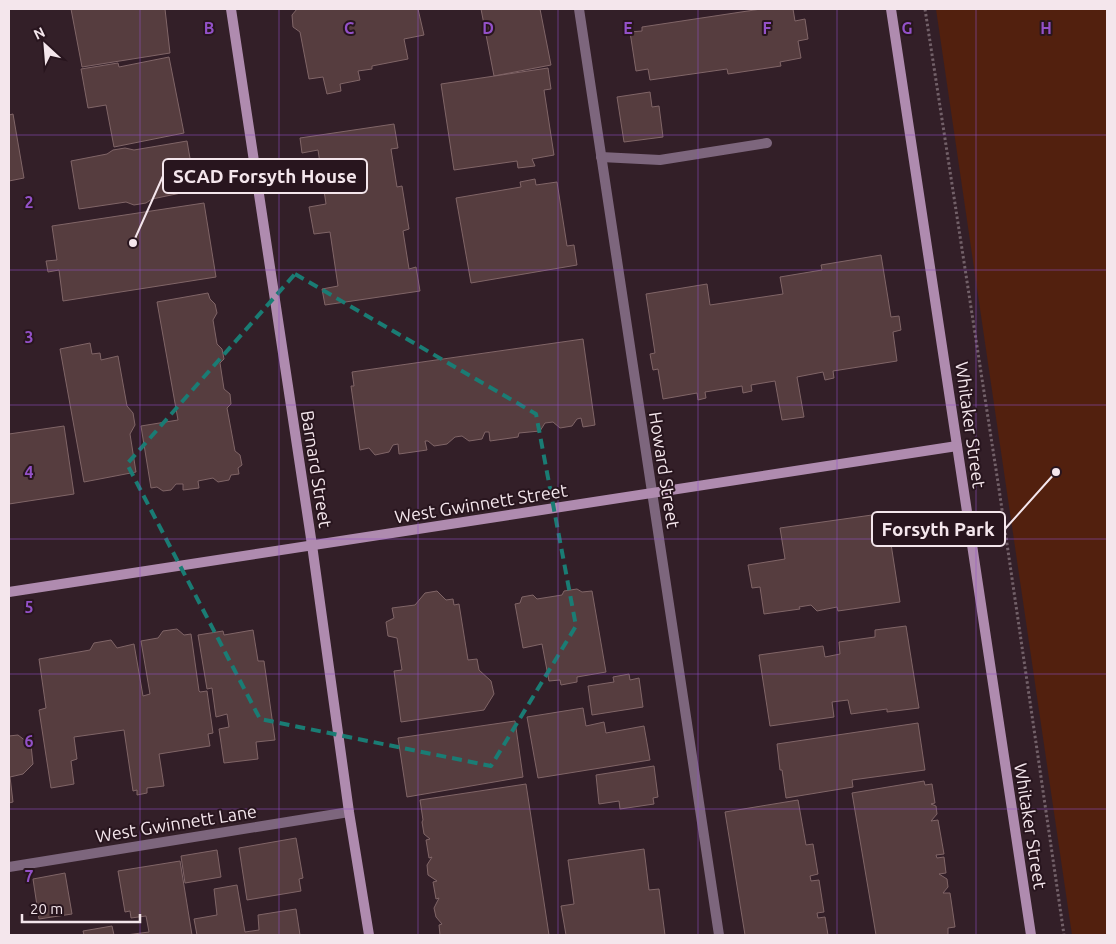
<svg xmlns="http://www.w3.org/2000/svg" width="1116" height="944" font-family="Ubuntu,sans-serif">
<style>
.green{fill:#52200e}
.building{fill:#563d3f;stroke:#806567}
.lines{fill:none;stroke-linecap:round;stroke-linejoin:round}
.path{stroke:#736169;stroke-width:3;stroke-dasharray:2.5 2.5;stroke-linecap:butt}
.lane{stroke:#7d667d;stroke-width:10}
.street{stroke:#7d667d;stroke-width:10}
.secondary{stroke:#af8baf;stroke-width:10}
.marked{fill:none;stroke:#1a7c74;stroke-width:4;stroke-dasharray:10 6;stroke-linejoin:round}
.grid{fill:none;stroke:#9351c8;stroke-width:1;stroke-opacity:0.55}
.labels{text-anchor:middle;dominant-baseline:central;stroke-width:4;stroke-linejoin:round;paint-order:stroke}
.street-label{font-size:18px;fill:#f4e6ec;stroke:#28151e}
.grid-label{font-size:16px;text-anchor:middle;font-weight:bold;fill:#9351c8;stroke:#28151e;stroke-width:4;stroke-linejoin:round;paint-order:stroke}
.leader{fill:none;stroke:#f4e6ec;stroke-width:2}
.callout-dot{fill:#f4e6ec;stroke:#28151e;stroke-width:2}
.callout{fill:#28151e;stroke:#f4e6ec;stroke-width:2}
.callout-label{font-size:19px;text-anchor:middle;font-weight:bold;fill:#f4e6ec}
</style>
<rect width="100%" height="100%" fill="#331f28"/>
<path class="green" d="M936,9h171v926h-35z"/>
<g class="building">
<path d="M71,9h94l5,44 -88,14z"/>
<path d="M297,9h121l6,26 -20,4 4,20 -36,7v3l-14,2 2,9 -20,4 1,7 -14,3 -4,-17 -14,2 -9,-47 -7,-5 -1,-12z"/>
<path d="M481,9h59l11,56 -57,11z"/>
<path d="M761,9h32l2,12 10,-2 3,20 -10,2 3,17 -21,4 1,4 -53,8 -1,-5 -77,11 -2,-11 -12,2 -6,-39 12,-1v-4z"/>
<path d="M169,57l15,76 -70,14 -8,-42 -18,3 -7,-39 37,-6 1,4z"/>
<path d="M548,68l3,21 -7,1 10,65 -22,4 3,7 -17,2 -1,-7 -63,9 -13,-86z"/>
<path d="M650,92l2,15 7,-1 4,31 -39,5 -7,-45z"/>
<path d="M13,114l11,64 -15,3v-66z"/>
<path d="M394,124l4,24 -7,1 6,38 5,-1 7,43 -6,2 6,38 7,-2 4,24 -95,14 -3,-16 16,-3 -8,-54 -16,2 -5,-27 17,-3 -8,-54 -16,3 -2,-15z"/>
<path d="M187,141l5,29 -11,2 3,5 1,7 -4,9 -29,6 -6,4 -12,2 -8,-3 -47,7 -8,-48 36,-7 6,-4 12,-2 9,2z"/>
<path d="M535,179l1,6 21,-3 10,64 7,-1 3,20 -106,18 -15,-85 65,-11 -1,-5z"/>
<path d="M204,203l12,74 -153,24 -4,-31 -11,2 -2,-11 11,-1 -5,-34z"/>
<path d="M881,255l10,62 8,-1 2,14 -8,2 4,29 -64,10 1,7 -9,2 -2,-8 -26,5 7,40 -22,3 -7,-39 -24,4 1,6 -9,2 -1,-7 -37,6 1,6 -8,2 -1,-7 -34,6 -5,-30 -5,1 -3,-16 5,-1 -9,-59 61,-10 3,21 73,-11 -3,-17 42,-7 -1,-5z"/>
<path d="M208,293l2,6 5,5 2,9 -4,7 4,24 5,5 2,10 -4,4 4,26 6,5 1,10 -4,4 8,43 5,4 2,10 -4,3 1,6 -8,1 -2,5 -11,2 -5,-4 -15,3 1,7 -16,2v-6h-7l-5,6 -8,1 -6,-4 -6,1 -10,-62 37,-6 -21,-118z"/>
<path d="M583,339l12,86 -12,2 -2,-9 -4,1 -5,7 -12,2 -7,-6 -8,1 -5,8 -21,2 -1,4 -28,4 -1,-9h-4l-3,7 -13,2 -7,-5 -7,1 -8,7 -13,2 -6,-5h-3l2,9 -28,4 -1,-10 -5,1 -4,7 -14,3 -6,-7 -9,2 -9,-64h3l-2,-14z"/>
<path d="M90,343l2,11 8,-1 1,7 17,-4 9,50 6,7 2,12 -5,9 6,38 -52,10 -24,-133z"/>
<path d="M64,426l10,68 -65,10v-70z"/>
<path d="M872,515l1,6 6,7 1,6 -5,7 1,5 15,-2 9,58 -62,9 -1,-4 -20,4 -6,-6 -12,2 1,2 -36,5 -4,-27 -8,1 -4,-23 37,-6 -5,-31z"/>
<path d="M577,589l5,3 10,-1 14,81 -29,5v5l-16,3 -1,-5 -11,1 -7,-37 -19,4 -8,-44 5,-1 2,-6 11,-2 4,4 25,-4 2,-4z"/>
<path d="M437,591l9,9 7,-1 1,6 5,-1 9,56 9,-1 2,11 12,11 3,13 -10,16 -83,12 -7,-51 8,-1 -5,-32 -9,-2 -2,-14 8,-4 -2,-10 23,-3 10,-12z"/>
<path d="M906,626l13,82 -32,4v-3l-36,5 -3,-14 -16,2 2,15 -64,9 -11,-71 64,-9 2,11 15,-3 -1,-12 36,-5v-7z"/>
<path d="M177,629l7,6 7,-1 8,57 1,1 7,-1 6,42 -5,1 2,12 -51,8 5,32 -17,2v5l-10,2v-5l-4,1 -9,-61 -50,7 3,22 -6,2 3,23 -23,4 -12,-78 7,-2 -7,-49 51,-9 4,-7 17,-3 6,8 17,-4 9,52 7,-2 -9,-53 17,-3 5,-7z"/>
<path d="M253,630l5,31h6l11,79 -19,2 2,17 -34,4 -5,-34 10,-2 -2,-13 -11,3 -4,-29 -5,1 -9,-54 25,-4 1,4z"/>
<path d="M629,674l1,6 9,-2 4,29 -51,8 -4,-29 26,-4 -1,-5z"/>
<path d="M583,708l3,18 18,-4 2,11 38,-7 6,34 -112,18 -11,-61z"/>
<path d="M515,721l8,56 -116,20 -9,-59z"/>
<path d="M918,723l7,47 -73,10 1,7 -67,11 -4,-28h-2l-3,-26z"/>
<path d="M18,735l13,10 2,19 -10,10 -13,3 3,25 -4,1v-67z"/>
<path d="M654,766l4,31 -5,1 1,6 -34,5 -1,-8 -20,3 -3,-29z"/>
<path d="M924,781l1,4 7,-1 3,19 -4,1 5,2 1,8 -6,7 7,-1 6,34 -8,1 1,3 7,-1 2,16 -7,1 8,5 1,8 -5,6h7l5,34 -7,1v7h-72l-24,-142z"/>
<path d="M526,784l23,151h-109l-1,-10 3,-1 -6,-7 -2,-9 5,-10 -3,1 -3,-17 4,-1 -9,-6 -1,-10 5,-8 -3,1 -3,-18 4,-1 -6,-5 -2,-12 1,-2 -3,-20z"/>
<path d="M798,800l8,45 7,-1 5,30 -8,2 1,5 8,-1 5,32 -7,1 1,5 7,-1 3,18h-83l-20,-123z"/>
<path d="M296,838l7,40 -4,1 2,12 -54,9 -8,-52z"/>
<path d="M644,849l5,41 10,-1 6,46h-99l-5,-29 13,-2 -6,-44z"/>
<path d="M217,850l4,27 -36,6 -4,-27z"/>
<path d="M180,861l12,74h-66l23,-3 -3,-16 -15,2 -1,-7 -5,1 -7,-41z"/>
<path d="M65,873l7,41 -33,5 -6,-40z"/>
<path d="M237,885l8,47 14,-2 -1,-15 38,-6 4,26h-103l-3,-16 23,-4 -3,-26z"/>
<path d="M112,926l2,9h-30l-1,-4z"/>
</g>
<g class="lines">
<path class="path" d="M925,9l74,480 65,446"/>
<g class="lane">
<path d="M601,157l59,3 107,-17"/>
<path d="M9,867l340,-55"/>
</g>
<path class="street" d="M579,9l140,926"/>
<g class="secondary">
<path d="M231,9l81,536 37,267 20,123"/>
<path d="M891,9l140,926"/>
<path d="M9,592l948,-146"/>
</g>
</g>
<path class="marked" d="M295,274l241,140 40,212 -85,140 -231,-47 -133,-255z"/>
<path class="grid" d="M140,9v926M279,9v926M418,9v926M558,9v926M698,9v926M837,9v926M976,9v926M9,135h1098M9,270h1098M9,405h1098M9,539h1098M9,674h1098M9,809h1098"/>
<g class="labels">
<g class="street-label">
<text transform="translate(971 425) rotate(82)">Whitaker Street</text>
<text transform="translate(317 469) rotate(81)">Barnard Street</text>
<text transform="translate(665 470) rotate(81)">Howard Street</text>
<text transform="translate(481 503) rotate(-9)">West Gwinnett Street</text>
<text transform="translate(176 823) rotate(-9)">West Gwinnett Lane</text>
<text transform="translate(1031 826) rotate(81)">Whitaker Street</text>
</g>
</g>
<g class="grid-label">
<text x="209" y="34">B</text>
<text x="349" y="34">C</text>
<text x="488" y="34">D</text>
<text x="628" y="34">E</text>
<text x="767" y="34">F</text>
<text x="907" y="34">G</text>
<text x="1046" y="34">H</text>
<text x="29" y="208">2</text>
<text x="29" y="343">3</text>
<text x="29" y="478">4</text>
<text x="29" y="613">5</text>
<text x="29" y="747">6</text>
<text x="29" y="882">7</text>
</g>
<path class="leader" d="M133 243L163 176M1056 472L1005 529"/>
<g class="callout-dot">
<circle cx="133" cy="243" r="5"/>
<circle cx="1056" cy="472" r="5"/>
</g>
<g class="callout">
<rect x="163" y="159" width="204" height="34" rx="5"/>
<rect x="872" y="512" width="133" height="34" rx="5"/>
</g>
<g class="callout-label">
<text x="265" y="183">SCAD Forsyth House</text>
<text x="938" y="536">Forsyth Park</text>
</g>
<rect width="1116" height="944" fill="none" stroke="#f4e6ec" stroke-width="20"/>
<g transform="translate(45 45) rotate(334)" stroke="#28151e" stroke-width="4" paint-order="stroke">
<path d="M0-4L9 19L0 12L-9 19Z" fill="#f4e6ec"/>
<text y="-8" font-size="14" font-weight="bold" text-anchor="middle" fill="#f4e6ec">N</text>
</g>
<path d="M22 914v8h118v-8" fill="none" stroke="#f4e6ec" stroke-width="2.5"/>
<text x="30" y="914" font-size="15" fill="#f4e6ec" stroke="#28151e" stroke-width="4" paint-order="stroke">20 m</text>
</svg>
